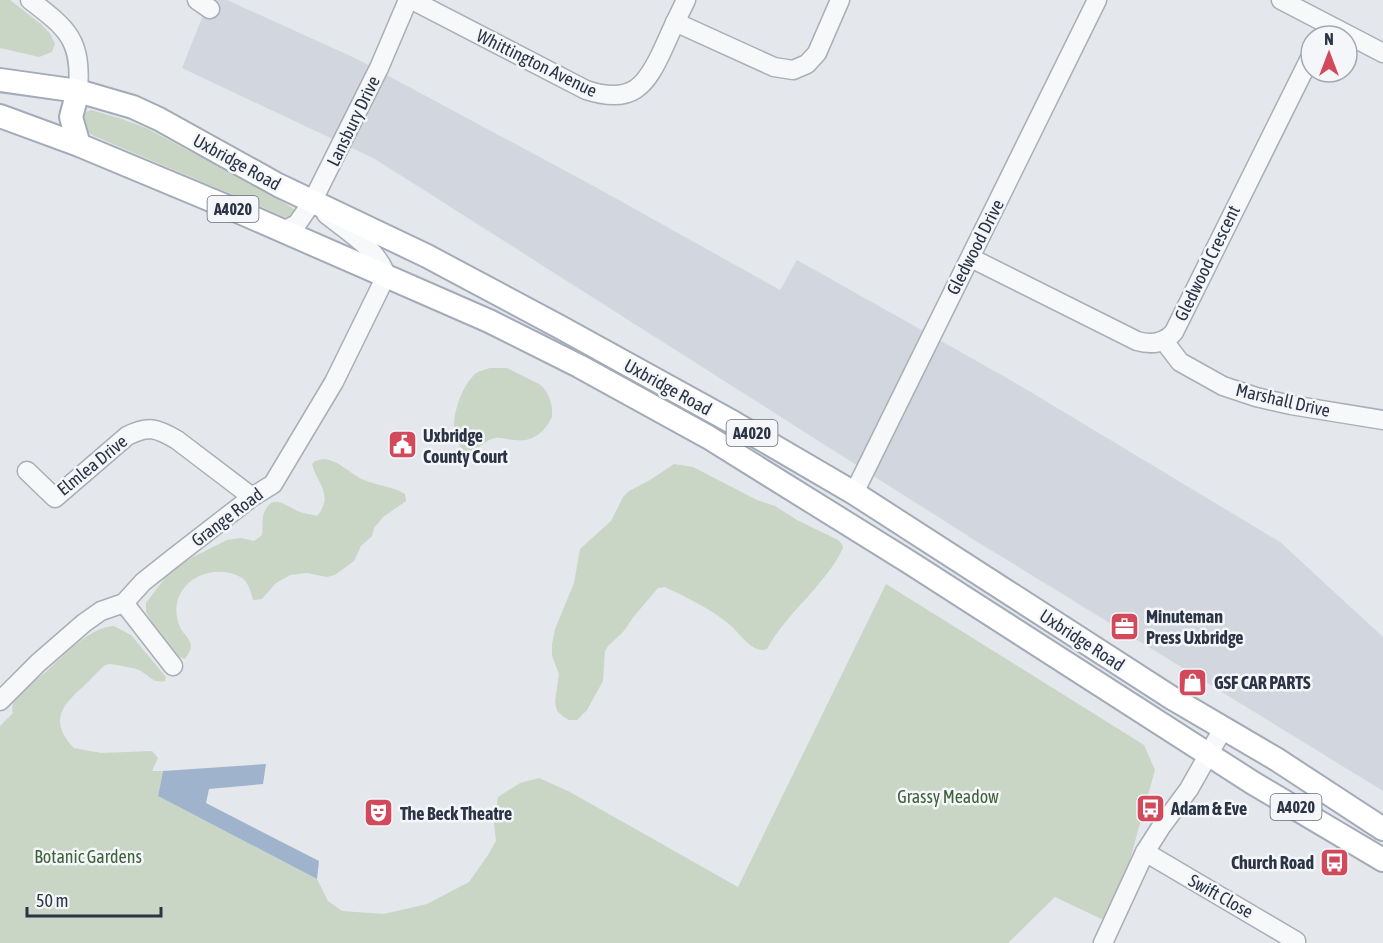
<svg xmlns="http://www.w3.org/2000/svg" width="1383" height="943" font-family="'Asap Condensed',sans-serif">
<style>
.built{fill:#d2d6de}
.green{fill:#c9d6c5}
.water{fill:#9fb4cc}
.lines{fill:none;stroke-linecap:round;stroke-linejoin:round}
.minor-casing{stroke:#a9aeb7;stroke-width:21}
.major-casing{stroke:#a3abb8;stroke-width:26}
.minor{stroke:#f7f8fa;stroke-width:18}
.major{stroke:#fff;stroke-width:22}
.labels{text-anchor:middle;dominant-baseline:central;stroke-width:5;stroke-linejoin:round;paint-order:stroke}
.shield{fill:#f4f6f9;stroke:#676e7b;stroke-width:1.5}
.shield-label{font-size:16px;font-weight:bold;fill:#2b3445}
.street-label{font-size:18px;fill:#2b3445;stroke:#f4f6f9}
.poi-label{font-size:18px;font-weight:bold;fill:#2b3445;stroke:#f4f6f9;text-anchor:start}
.park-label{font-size:18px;fill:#3f6138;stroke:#f4f6f9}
</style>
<rect width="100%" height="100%" fill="#e4e7ec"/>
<path class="built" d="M209,0h18l130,59 242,130 181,101 17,-30 217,122 266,160 103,95v154l-415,-255 -593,-377 -193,-91z"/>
<g class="green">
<path d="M0,0h10l32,25 9,10 4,9 -3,8 -13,5 -39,-9z"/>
<path d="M91,110l31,9 24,9 108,57 37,22 7,6 -10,5 -3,-1 -191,-81 -10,-6 -3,-10 5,-8z"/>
<path d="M490,368h17l32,16c10,7 14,21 13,33 -7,15 -20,26 -37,23 -7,0 -13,-3 -20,-2 -11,2 -17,14 -29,14 -23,-15 -8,-60 7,-76 4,-5 11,-6 17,-8z"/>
<path d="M323,459c16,1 27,15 41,21 14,6 28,6 41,14l1,7 -23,16 -9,11 -2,8 -11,10 -7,15 -19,14 -8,2 -20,-4 -17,2 -14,8 -14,16 -9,1c-3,-11 -5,-21 -17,-25 -12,-5 -25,-4 -37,1 -20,10 -28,30 -19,51 2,5 8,10 10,15 3,6 -2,12 -5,17l-8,-3 -13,-14 -14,-23 -4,-7v-9l21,-28 16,-13 44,-22 14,-2 13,3 8,-6c1,-7 0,-13 1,-19 8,-25 21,-11 35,-5 6,3 13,3 19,5 18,-21 -1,-34 -5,-52l3,-3z"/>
<path d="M674,464l19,3 64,33 18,6 22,14 41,20 4,4 1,4c-18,38 -56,64 -76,101 -14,6 -27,-16 -37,-24 -19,-16 -42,-27 -65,-38l-7,1 -23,27 -12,17 -15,14 -3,5 -2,30 -16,29 -10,10h-8l-5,-3 -7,-6 -2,-9 4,-28 -7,-18v-12l3,-15 19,-46 6,-34 31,-28 12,-24 6,-6 21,-11z"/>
<path d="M886,584l258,161 11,25 -43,154 -57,-27 -47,46h-1008v-217l13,-13c-5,-18 22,-32 33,-41 16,-16 44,-45 68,-46l17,9 35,42 -1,4c-12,3 -16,-6 -26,-11 -5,-2 -22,-5 -29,-6l-5,1c-7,6 -13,13 -20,20 -23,20 -37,36 -11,63l27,5 51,-2 6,7 -6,13h11l-5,25 159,83 11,22 14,10 42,3 43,-10 42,-22 19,-27 8,-14 -2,-18 4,-26 22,-14 19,-5 31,14 168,95z"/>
</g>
<path class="water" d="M266,764l-3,20 -54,5 -3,14 113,58 -2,18 -159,-83 5,-25z"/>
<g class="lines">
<defs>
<g id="minor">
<path d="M30,0c38,29 52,40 48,91"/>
<path d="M197,0l13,9"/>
<path d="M412,0l174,90c46,15 60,-3 78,-43 7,-16 14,-31 22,-47"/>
<path d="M1281,0l102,53"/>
<path d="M675,22l99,45 19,3 14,-6 10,-11 23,-53"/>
<path d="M283,231l14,-7 15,-22 67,-134 29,-68"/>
<path d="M971,258l166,83c14,4 27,3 37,-9l137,-276"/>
<path d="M1164,341l16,21 43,24 33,11 35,8 92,15"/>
<path d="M27,471l28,27 72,-62c21,-11 30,-8 50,4l75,57"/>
<path d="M854,493l243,-493"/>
<path d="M124,603l49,63"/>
<path d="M0,701l38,-38 46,-40 17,-12 23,-8 19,-21 29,-23 80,-62 21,-13 61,-102 52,-106c-7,-26 -39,-45 -60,-62"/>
<path d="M1145,852l151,89"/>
<path d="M1103,943l42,-91 16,-25 28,-38 35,-62"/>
</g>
<g id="major">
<path d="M0,80l78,11 55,16 26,12 119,66 149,71 133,71 174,96 120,70 318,205 104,61 107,70"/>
<path d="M78,91l-7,26 8,28"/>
<path d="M0,116l79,29 156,65 254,111 90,45 129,71 201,125 344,221 130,77"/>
</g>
</defs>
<use href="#minor" class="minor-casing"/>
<use href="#major" class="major-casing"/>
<use href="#minor" class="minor"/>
<use href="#major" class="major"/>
</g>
<defs>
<symbol id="civic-square" viewBox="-11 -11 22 22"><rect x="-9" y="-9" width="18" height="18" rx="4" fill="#d1495b" stroke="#f4f6f9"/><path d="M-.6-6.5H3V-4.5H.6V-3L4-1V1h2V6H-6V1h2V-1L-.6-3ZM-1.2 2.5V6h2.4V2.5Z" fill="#fff"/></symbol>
<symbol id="office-square" viewBox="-11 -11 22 22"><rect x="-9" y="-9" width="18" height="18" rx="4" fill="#d1495b" stroke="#f4f6f9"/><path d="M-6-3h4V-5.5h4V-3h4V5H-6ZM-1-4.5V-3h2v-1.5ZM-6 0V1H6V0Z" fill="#fff"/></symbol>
<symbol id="shop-square" viewBox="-11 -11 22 22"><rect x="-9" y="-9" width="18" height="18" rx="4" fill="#d1495b" stroke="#f4f6f9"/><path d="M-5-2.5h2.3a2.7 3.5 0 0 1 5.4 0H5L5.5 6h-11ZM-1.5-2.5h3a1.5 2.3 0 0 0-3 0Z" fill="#fff"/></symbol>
<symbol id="bus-square" viewBox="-11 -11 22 22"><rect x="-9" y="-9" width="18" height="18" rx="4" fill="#d1495b" stroke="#f4f6f9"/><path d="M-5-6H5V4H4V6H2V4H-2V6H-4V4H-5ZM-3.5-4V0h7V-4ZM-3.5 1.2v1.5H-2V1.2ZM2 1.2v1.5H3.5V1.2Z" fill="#fff"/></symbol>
<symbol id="theatre-square" viewBox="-11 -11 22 22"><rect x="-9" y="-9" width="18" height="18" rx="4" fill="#d1495b" stroke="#f4f6f9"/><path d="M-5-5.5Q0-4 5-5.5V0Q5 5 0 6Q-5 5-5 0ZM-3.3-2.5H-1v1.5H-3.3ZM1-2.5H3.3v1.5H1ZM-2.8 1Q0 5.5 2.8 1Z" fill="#fff"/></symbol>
</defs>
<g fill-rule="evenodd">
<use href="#civic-square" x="386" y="428" width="33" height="33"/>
<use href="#office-square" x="1108" y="610" width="33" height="33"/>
<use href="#shop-square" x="1176" y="666" width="33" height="33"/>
<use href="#bus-square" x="1134" y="792" width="33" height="33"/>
<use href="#theatre-square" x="362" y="796" width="33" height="33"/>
<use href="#bus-square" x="1318" y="846" width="33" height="33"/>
</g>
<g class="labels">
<g class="shield">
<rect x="207.5" y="196" width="51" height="26" rx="4.5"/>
<rect x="726.5" y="420" width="51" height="26" rx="4.5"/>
<rect x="1270.5" y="794" width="51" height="26" rx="4.5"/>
</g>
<g class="shield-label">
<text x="233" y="209">A4020</text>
<text x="752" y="433">A4020</text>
<text x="1296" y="807">A4020</text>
</g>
<g class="street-label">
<text transform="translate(537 63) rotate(26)">Whittington Avenue</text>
<text transform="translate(353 121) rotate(-64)">Lansbury Drive</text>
<text transform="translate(237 162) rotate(29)">Uxbridge Road</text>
<text transform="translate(975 247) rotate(-63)">Gledwood Drive</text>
<text transform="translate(1207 263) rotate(-64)">Gledwood Crescent</text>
<text transform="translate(668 387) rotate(29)">Uxbridge Road</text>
<text transform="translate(1283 400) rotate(13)">Marshall Drive</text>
<text transform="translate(92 465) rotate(-39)">Elmlea Drive</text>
<text transform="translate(227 517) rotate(-37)">Grange Road</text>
<text transform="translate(1082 640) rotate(33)">Uxbridge Road</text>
<text transform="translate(1221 896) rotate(29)">Swift Close</text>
</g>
<g class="poi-label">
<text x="423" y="435">Uxbridge<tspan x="423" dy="21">County Court</tspan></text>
<text x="1146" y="616">Minuteman<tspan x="1146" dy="21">Press Uxbridge</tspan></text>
<text x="1214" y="682">GSF CAR PARTS</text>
<text x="1171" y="808">Adam &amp; Eve</text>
<text x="400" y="813">The Beck Theatre</text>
<text x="1314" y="862" text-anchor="end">Church Road</text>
</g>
<g class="park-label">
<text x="948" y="796">Grassy Meadow</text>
<text x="88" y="856">Botanic Gardens</text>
</g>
</g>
<g transform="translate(1329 54)"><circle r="28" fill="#f4f6f9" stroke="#a4a8b1" stroke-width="1.5"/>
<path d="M0-4.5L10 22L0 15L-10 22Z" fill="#d1495b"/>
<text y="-9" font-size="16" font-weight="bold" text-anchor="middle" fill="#2b3445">N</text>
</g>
<path d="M27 907v9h134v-9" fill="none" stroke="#2b3445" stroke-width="3"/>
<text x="36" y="907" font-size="18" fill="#2b3445" stroke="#f4f6f9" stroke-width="4.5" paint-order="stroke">50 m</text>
</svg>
